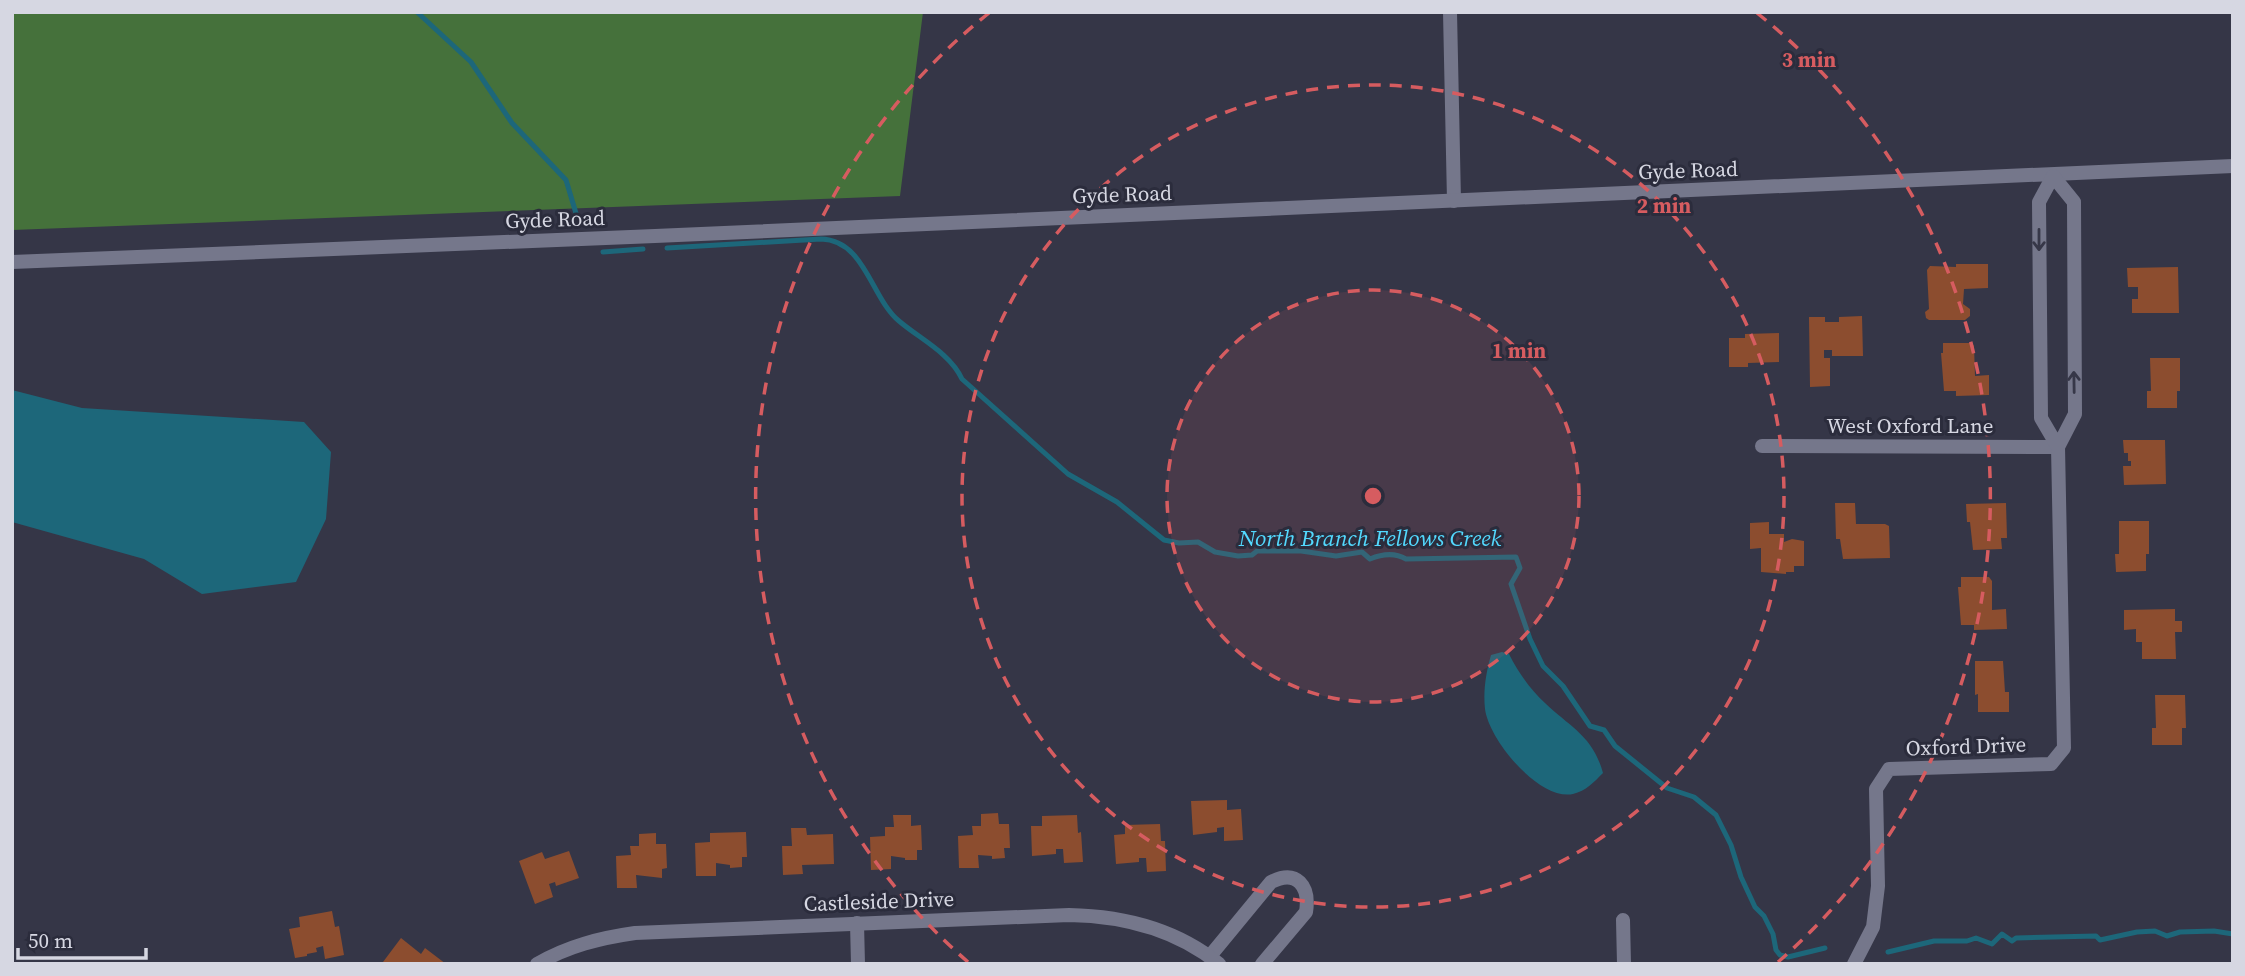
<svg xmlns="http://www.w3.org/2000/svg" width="2245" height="976" font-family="'Source Serif 4',serif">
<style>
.forest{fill:#45713b}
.water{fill:#1d677a}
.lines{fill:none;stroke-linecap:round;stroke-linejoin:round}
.stream{stroke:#1d677a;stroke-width:5}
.building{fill:#8c4d2f}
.minor{stroke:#75778b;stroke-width:14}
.oneway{stroke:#363748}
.ring{fill:none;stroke:#d65c60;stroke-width:3.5;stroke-dasharray:12 9}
.labels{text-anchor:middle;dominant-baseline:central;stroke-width:6;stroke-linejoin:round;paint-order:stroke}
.street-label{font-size:21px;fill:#d6d7e2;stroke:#2b2c3c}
.water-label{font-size:23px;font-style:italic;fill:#53d9fe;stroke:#2b2c3c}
.centre{fill:#d65c60;stroke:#2b2c3c;stroke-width:3.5}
.ring-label{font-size:21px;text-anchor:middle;font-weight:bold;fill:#d65c60;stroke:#2b2c3c;stroke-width:6;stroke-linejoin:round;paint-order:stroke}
</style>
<rect width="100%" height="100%" fill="#353647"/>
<path class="forest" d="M12,12h911l-23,184 -888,34z"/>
<g class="water">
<path d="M12,390l70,18 222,14 27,30 -5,67 -30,63 -94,12 -58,-35 -132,-37z"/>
<path d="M1502,652l7,2c9,18 21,35 36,49 25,24 48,33 58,70 -9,9 -17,18 -30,21 -34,7 -84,-54 -88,-85 -2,-19 1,-36 6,-54z"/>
</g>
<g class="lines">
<g class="stream">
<path d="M417,12l54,50 41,61 54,57 12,40"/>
<path d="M667,248l154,-9c44,1 50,59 78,82 21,18 51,32 63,58l106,95 49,28 47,38 15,3 19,-1 17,10 23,4 14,-1 5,-4h44l35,5 26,-4 8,7c12,-5 24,-7 36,0l110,-2 4,11 -9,16 19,55 13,27 20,20 27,40 14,4 11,16 52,42 27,9 22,18 15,30 10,32 14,30 9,9 9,18 3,16 4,5 8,2 37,-9"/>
<path d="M603,252l40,-3"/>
<path d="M1888,952l46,-11h33l9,-3 16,6 10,-10 10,7 4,-3 80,-2 4,4 37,-8 18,-1 12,5 13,-4 34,-1 19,3"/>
</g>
</g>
<g class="building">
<path d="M1956,264h32v24l-24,1 -1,15 7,5v7l-5,4h-36l-3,-2 -1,-6 4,-3 -2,-39 3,-4 26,1z"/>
<path d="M2178,267l1,46h-47v-14h6v-12h-10l-1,-19z"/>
<path d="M1862,316l1,40h-31v-6h-8v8h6v28l-20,1 -1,-70h16v5h14v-5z"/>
<path d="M1779,333v29l-31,1v4h-19v-29h16v-4z"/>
<path d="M1943,343h29l2,3 1,30 14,-1v20l-33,1v-5h-12l-3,-38h2z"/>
<path d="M2150,358h30v33h-3v17h-30v-17h4z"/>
<path d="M2123,440h42l1,44 -42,1 -1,-19h8v-5h-3v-8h-4z"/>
<path d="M1835,503h20l1,21h29l4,2 1,32 -47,1 -3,-20h-4z"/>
<path d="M2006,503l1,35h-6l1,11 -29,1 -3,-28h-3l-1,-18z"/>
<path d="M2119,521h30v33h-3v17l-30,1 -1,-18h4z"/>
<path d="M1769,522v12h15v8l8,-3 12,2v25h-10v6h-8v2l-25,-2v-24l-11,1v-26z"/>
<path d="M1961,577h28l3,4v29l14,-1 1,20 -33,1v-5h-13l-3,-38h3z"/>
<path d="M2175,609v12h7v11h-7l1,27h-34v-17h-6v-13l-12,1v-20z"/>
<path d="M1975,661h28l2,31h4v20h-31v-18l-3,1z"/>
<path d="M2155,695h30l1,33h-4v17h-30v-17h4z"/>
<path d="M1227,800v10l14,-1 2,31 -19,1v-14l-7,1v4l-24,3 -2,-34z"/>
<path d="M998,813l1,11h10l1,24h-6l1,10 -13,1v-3l-14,-1 1,13h-20l-1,-32 15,-1 -1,-9h9v-12z"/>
<path d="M893,815h18v11l10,-1 1,25h-5v10h-12v-2l-14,-2v13l-20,1 -1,-33 15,-1v-9h9z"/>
<path d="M1077,815l1,18 3,-1 2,30 -19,1 -1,-14h-7v5l-24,2 -1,-30h11v-10z"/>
<path d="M1160,824l1,17h4l1,30 -19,1 -1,-14h-7v4l-23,2 -2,-29 11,-1v-9z"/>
<path d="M791,828h15l1,7 26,-1 1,30 -32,1 1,9 -20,1 -1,-29h10z"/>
<path d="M746,832l1,25h-5v10l-12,1v-3l-14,-2v13h-20l-1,-33 15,-1v-9z"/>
<path d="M656,833v11h10l1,24 -5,1v9l-26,-3 1,13h-20l-1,-32 15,-1 -1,-9h9v-12z"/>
<path d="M569,851l10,27 -23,8 -1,-4 -6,2 4,13 -18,7 -16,-43 23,-9 3,7z"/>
<path d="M332,911l3,16 4,-1 5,29 -19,4 -2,-13 -7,2 1,4 -10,2v2l-12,2 -6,-29 11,-2 -1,-10z"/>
<path d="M401,938l20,16 4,-6 21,16h-60l-3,-2z"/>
</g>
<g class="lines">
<g class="minor">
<path d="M1450,12l4,189"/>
<path d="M12,262l643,-26 1578,-70"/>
<path d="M1762,446l296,1"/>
<path d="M1623,920l1,44"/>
<path d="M857,923l1,41"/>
<path d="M1210,956l61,-74c26,-13 39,4 35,30l-44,52"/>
<path d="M537,964c31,-18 63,-26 98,-31l434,-18c54,1 107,14 150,49"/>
<path d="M1854,964l19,-37 5,-41 -2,-97 13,-20 162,-5 13,-16 -6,-301 17,-33 -1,-212 -21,-26 -14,26 2,216 17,29"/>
</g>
</g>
<defs><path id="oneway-shaft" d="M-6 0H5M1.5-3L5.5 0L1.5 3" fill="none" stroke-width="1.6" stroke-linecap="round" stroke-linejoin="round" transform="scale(1.75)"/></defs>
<g class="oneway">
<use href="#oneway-shaft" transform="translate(2039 240) rotate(90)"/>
<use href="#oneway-shaft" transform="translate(2074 382) rotate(-91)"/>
</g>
<circle cx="1373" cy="496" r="206" fill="#d65c60" fill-opacity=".12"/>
<g class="ring">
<circle cx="1373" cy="496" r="206"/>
<circle cx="1373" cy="496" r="411"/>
<path d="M968 962A617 617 0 0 1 989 13M1757 13A617 617 0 0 1 1778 962"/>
</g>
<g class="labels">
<g class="street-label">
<text transform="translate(1688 170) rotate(-2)">Gyde Road</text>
<text transform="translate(1122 194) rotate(-2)">Gyde Road</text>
<text transform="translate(555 219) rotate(-2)">Gyde Road</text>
<text x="1910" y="425">West Oxford Lane</text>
<text transform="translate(1966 746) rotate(-2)">Oxford Drive</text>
<text transform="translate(879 901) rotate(-2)">Castleside Drive</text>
</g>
<g class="water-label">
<text x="1370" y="538">North Branch Fellows Creek</text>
</g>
</g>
<circle cx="1373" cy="496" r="10" class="centre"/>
<g class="ring-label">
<text x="1809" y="67">3 min</text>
<text x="1664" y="213">2 min</text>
<text x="1519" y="358">1 min</text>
</g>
<rect width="2245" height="976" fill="none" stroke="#d6d7e2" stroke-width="28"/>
<path d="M18 948v10h128v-10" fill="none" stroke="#d6d7e2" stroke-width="3.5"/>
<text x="28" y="948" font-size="21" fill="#d6d7e2" stroke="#2b2c3c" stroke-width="5" paint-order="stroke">50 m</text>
</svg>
